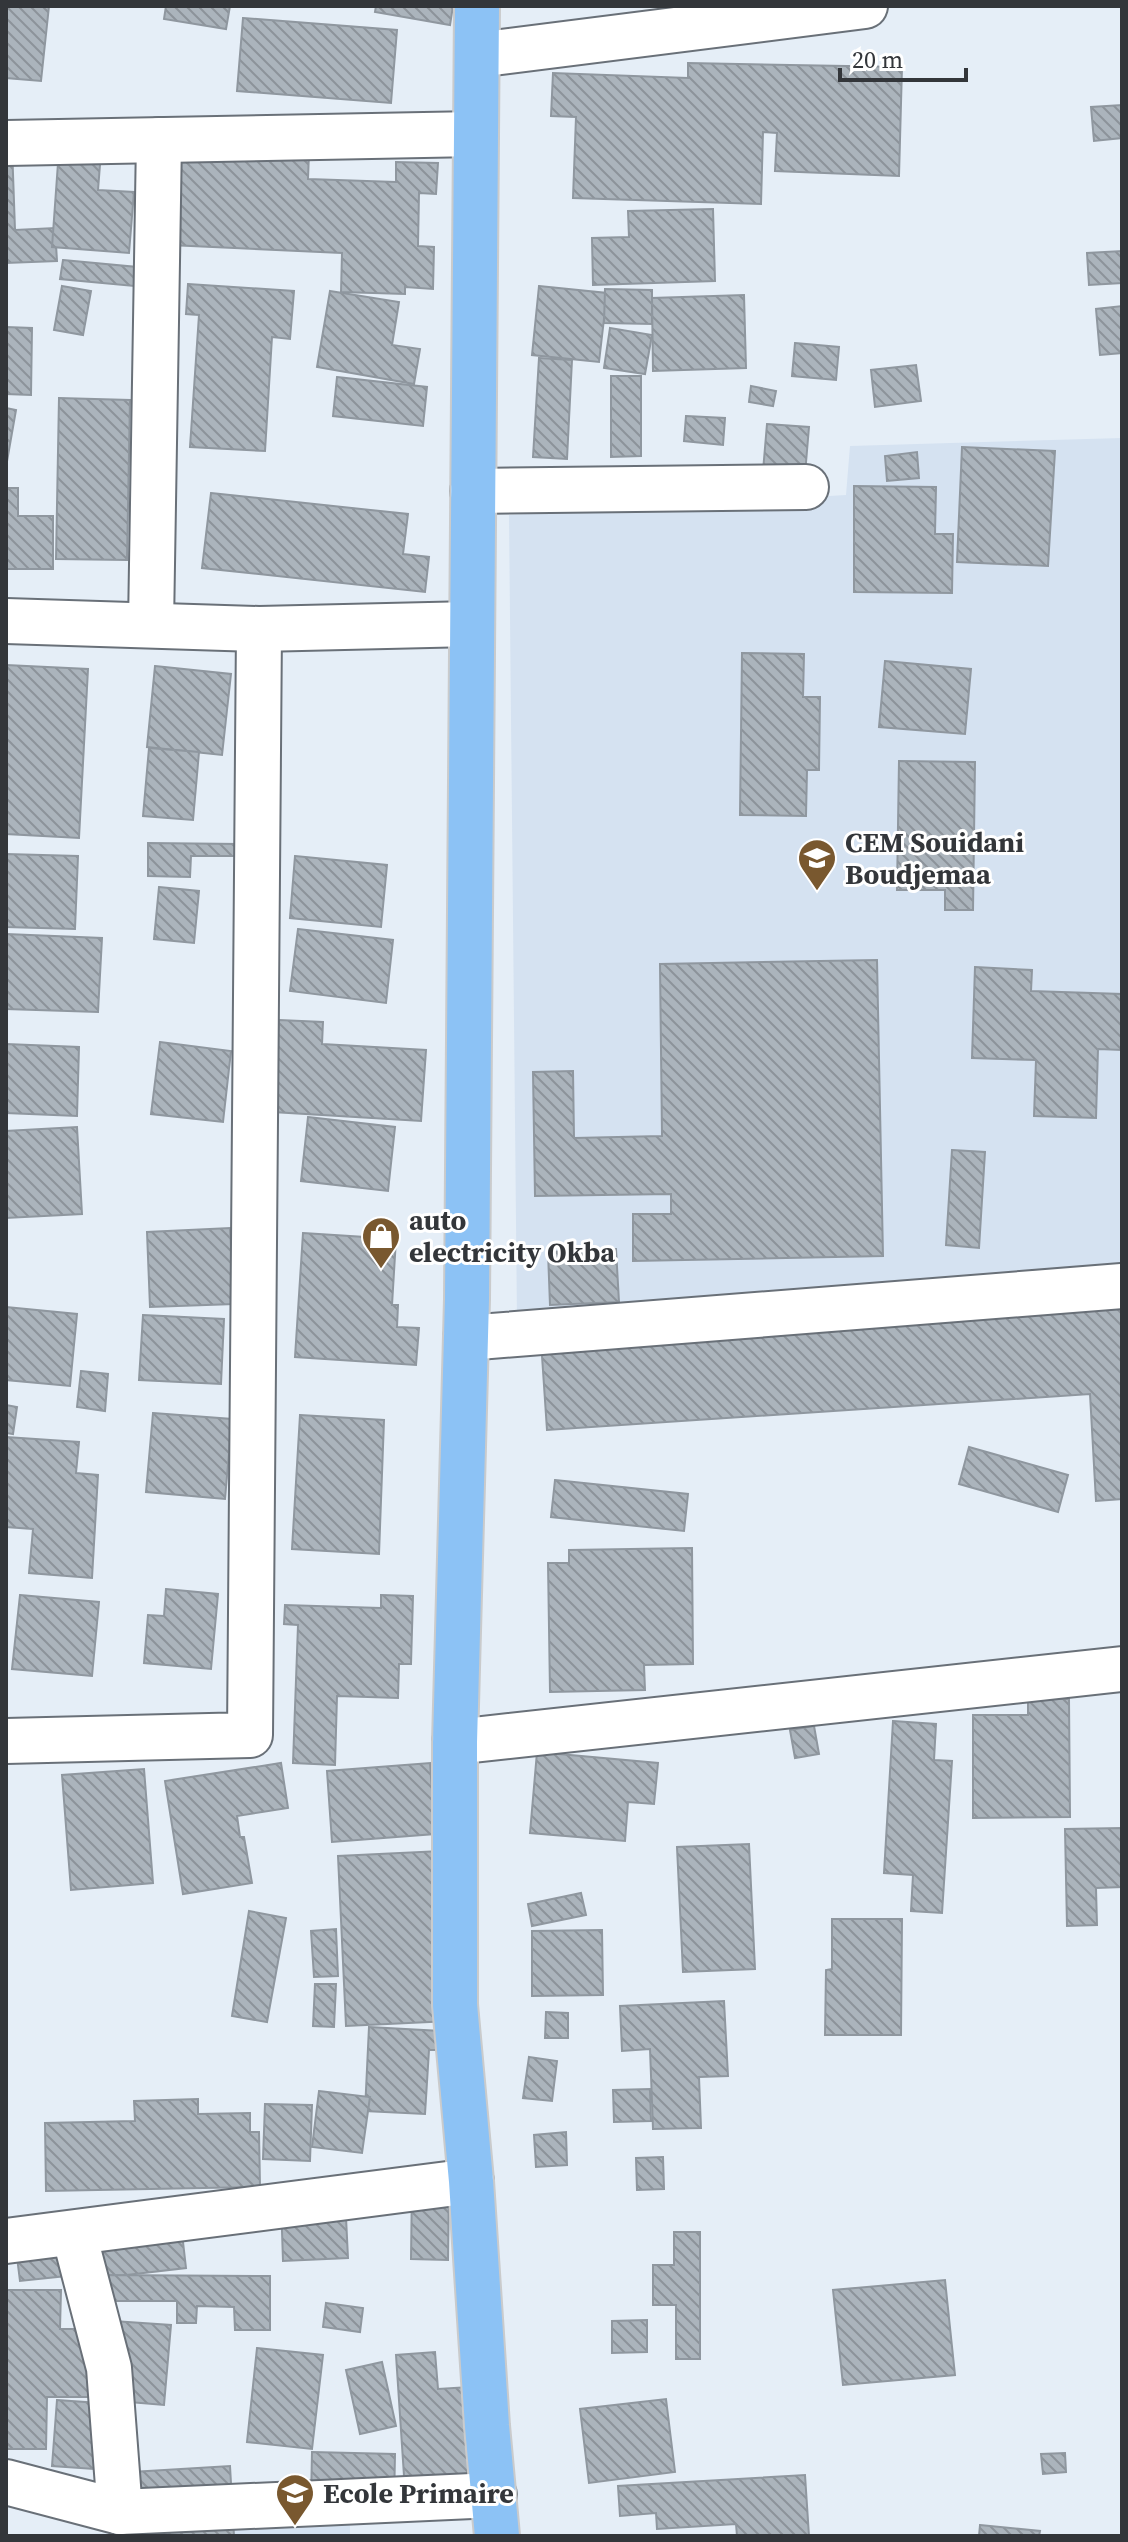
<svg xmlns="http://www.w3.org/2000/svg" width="1128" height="2542" font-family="'Source Serif 4',serif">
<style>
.built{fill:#d5e2f1}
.building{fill:url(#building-back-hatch);stroke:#8f979f;stroke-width:2}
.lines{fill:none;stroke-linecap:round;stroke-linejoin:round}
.minor-casing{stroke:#697078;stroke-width:48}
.major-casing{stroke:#cacbcc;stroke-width:48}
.minor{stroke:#fff;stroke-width:44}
.major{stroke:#8cc2f5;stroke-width:44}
.labels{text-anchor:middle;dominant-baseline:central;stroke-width:6;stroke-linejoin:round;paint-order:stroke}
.poi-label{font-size:28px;font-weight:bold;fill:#33363a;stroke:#fff;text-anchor:start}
</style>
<defs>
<pattern id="building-back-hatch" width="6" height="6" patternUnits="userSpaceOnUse" patternTransform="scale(2)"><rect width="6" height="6" fill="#abb4bc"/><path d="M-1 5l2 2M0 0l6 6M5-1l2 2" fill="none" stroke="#8c939a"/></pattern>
</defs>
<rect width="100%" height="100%" fill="#e5eef7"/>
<g class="built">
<path d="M1122,438v831l-605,53 -8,-807 337,-20 4,-49z"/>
<path d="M350,2522v14l-337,-1 117,-2z"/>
</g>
<g class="building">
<path d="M6,6h43l-8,75 -35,-3z"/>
<path d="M166,6h64l-4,23 -62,-10z"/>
<path d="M376,6h77l-3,19 -75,-13z"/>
<path d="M243,18l154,12 -6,73 -154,-12z"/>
<path d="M688,63l214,4 -3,109 -124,-5 2,-38 -14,-1 -2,72 -188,-6 3,-81 -25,-1 2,-43 135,5z"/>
<path d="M1122,105v33l-28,3 -3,-34z"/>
<path d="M6,146h6l3,84 40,-2 2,33 -51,2z"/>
<path d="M174,147l135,6 -1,26 88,3v-20l42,1 -2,31 -17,-1 -1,53 16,1 -1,42 -28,-2v7l-64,-2 1,-39 -172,-8z"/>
<path d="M59,149l42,3 -3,38 36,2 -5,61 -77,-6z"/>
<path d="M713,209l2,72 -122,4 -1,-47 37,-1 -1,-26z"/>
<path d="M1122,251v32l-33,2 -2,-32z"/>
<path d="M63,260l74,7 -3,19 -74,-7z"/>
<path d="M188,284l106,7 -4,48 -18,-2 -7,114 -75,-4 9,-132 -13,-1z"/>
<path d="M62,286l29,5 -8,44 -29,-5z"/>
<path d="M539,286l68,7 -8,69 -67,-7z"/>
<path d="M605,289l47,1v34l-48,-1z"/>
<path d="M330,291l69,11 -7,43 28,4 -6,35 -97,-17z"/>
<path d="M744,295l2,73 -93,3 -1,-73z"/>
<path d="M1122,306v47l-22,2 -4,-46z"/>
<path d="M6,327l26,1 -1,67 -25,-1z"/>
<path d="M610,328l42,7 -7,39 -41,-6z"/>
<path d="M795,343l44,4 -3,33 -44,-4z"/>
<path d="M539,358l33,2 -5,99 -34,-2z"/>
<path d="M916,365l5,36 -46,6 -4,-37z"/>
<path d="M611,376h30v80l-30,1z"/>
<path d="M337,377l90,10 -4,39 -90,-10z"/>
<path d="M751,386l25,5 -3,15 -24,-4z"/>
<path d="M59,398l71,2 -3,160 -71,-1z"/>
<path d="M6,408l10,2 -10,57z"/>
<path d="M686,416l39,2 -2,27 -39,-4z"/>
<path d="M767,424l42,3 -5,59 -42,-3z"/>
<path d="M962,447l93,4 -7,115 -91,-4z"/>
<path d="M917,452l2,26 -32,3 -2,-25z"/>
<path d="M854,486l82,1 -1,47h18l-1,59 -98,-1z"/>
<path d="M6,488h12v28h35v53h-47z"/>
<path d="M211,493l197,21 -5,40 26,3 -4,35 -223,-24z"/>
<path d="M742,653l62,1 -1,43h17l-1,73h-12l-1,46 -66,-1z"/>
<path d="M885,661l86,8 -6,65 -86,-7z"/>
<path d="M6,665l82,4 -9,169 -73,-4z"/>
<path d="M155,666l76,8 -9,81 -75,-8z"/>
<path d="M149,748l50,4 -6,68 -50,-4z"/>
<path d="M899,761l76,1 -2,148h-28v-20h-48z"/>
<path d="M148,843l92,1 -1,12h-48l-1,21 -42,-1z"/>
<path d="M6,854l72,2 -3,73 -69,-2z"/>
<path d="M295,856l92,9 -6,62 -91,-9z"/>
<path d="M159,887l40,4 -5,52 -40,-4z"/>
<path d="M298,929l95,11 -7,63 -96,-12z"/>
<path d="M6,934l96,4 -4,74 -92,-3z"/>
<path d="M877,960l6,296 -250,5v-47h38v-20l-136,2 -2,-124 40,-1 1,67 88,-2 -2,-172z"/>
<path d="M975,967l57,3 -1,21 91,3v56l-24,-1 -2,69 -62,-2 2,-56 -64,-2z"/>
<path d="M279,1020l44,2 -1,22 104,6 -5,71 -148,-9z"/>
<path d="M160,1042l71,9 -8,71 -72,-8z"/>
<path d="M6,1044l73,3 -2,69 -71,-3z"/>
<path d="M308,1117l87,10 -7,64 -87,-10z"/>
<path d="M77,1127l5,87 -76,4v-87z"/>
<path d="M952,1150l33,2 -6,96 -33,-3z"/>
<path d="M230,1228l4,76 -84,3 -3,-75z"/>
<path d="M303,1233l93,6 -4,66h6l-1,22 22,1 -3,37 -121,-8z"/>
<path d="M616,1249l3,53 -69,3 -2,-53z"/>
<path d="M1122,1302v197l-26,2 -6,-107 -543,36 -6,-89z"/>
<path d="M6,1307l71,7 -7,72 -64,-6z"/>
<path d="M143,1315l81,4 -3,65 -82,-4z"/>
<path d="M81,1371l27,3 -3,37 -28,-4z"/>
<path d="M6,1405l11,2 -4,27 -7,-1z"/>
<path d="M153,1413l79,6 -7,80 -79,-7z"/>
<path d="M300,1415l84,5 -5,134 -87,-5z"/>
<path d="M6,1437l73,5 -3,31 22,2 -6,103 -63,-5 4,-44 -27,-2z"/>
<path d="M969,1447l99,28 -10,37 -99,-28z"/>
<path d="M555,1480l133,14 -4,37 -133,-14z"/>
<path d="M692,1548l1,116 -49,1 1,25 -95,2 -2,-129h21v-13z"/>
<path d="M166,1589l52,5 -7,75 -67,-6 4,-48 16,1z"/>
<path d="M20,1595l79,7 -7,74 -80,-7z"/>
<path d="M381,1595l32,1 -2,68h-12l-1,34 -61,-2 -2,69 -42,-2 5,-138 -14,-1 1,-19 96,3z"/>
<path d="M1028,1699h41l1,118 -97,1v-103h55z"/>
<path d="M893,1721l43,3 -2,36 18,1 -10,152 -31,-2 2,-36 -29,-2z"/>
<path d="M814,1726l5,28 -24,4 -5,-28z"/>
<path d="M537,1752l121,11 -4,41 -26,-2 -3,39 -95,-8z"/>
<path d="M281,1763l7,45 -51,8 3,21h4l8,46 -69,11 -18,-113z"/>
<path d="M430,1763l5,71 -103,8 -5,-71z"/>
<path d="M144,1769l9,114 -82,7 -9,-115z"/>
<path d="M1122,1828v59l-26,1 1,37 -30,1 -2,-97z"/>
<path d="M749,1844l6,125 -72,3 -6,-125z"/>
<path d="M441,1851l9,170 -104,5 -8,-170z"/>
<path d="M581,1893l5,22 -54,11 -4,-22z"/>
<path d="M249,1911l37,7 -19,104 -35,-6z"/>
<path d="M832,1919h70l-1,116h-76l1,-65 6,-1z"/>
<path d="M336,1929l2,47 -24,1 -3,-46z"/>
<path d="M602,1930l1,65 -71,1v-65z"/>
<path d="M315,1984h21l-2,43 -21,-1z"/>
<path d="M724,2001l4,75 -29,1 2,51 -48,1 -3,-80 -28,2 -2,-45z"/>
<path d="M546,2012l22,1v25h-23z"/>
<path d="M369,2027l72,4 -1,19h-11l-4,64 -60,-3z"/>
<path d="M529,2057l28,4 -5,40 -29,-3z"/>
<path d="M650,2089l1,32 -37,1 -1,-32z"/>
<path d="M319,2091l51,6 -8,56 -50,-6z"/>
<path d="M198,2099v15l52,-1v19h9l1,55 -214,4 -1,-68 90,-2 -1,-20z"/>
<path d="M265,2104l47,1 -2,56 -47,-2z"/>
<path d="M566,2132l1,33 -31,2 -2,-32z"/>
<path d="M663,2157l1,32 -27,1 -1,-32z"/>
<path d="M412,2183l37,1 -1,76 -37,-1z"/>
<path d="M345,2197l3,61 -65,3 -2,-60z"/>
<path d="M179,2207l7,61 -85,10 -7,-61z"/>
<path d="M674,2232h26v127h-24v-54h-23v-40h21z"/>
<path d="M62,2235l4,41 -46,5 -5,-40z"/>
<path d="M103,2275l167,1v54h-35l-1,-23 -37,-1 -1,17h-19v-22h-74z"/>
<path d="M945,2280l10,95 -112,10 -10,-95z"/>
<path d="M6,2290h55l-1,39h30l-1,68h-42l-1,52h-40z"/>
<path d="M326,2303l37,5 -3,24 -37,-5z"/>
<path d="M647,2320v32l-35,1v-32z"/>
<path d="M113,2321l58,4 -7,80 -58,-5z"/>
<path d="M257,2348l66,7 -11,94 -65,-7z"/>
<path d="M435,2352l3,37 31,-2 8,114 -71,5 -10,-151z"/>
<path d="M382,2362l14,64 -36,8 -14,-64z"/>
<path d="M666,2399l9,73 -86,11 -9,-74z"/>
<path d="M57,2400l42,3 -5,66 -42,-3z"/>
<path d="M312,2452l83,2 -1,49 -83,-2z"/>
<path d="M1065,2453l1,19 -23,2 -2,-20z"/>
<path d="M230,2466l4,70h-98l-4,-64z"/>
<path d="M805,2475l4,61h-72l-1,-12 -79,5 -1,-16 -36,3 -2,-30z"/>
<path d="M980,2525l60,6 -1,5h-60z"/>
</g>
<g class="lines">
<defs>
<g id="minor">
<path d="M477,55l388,-49"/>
<path d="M6,143l470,-9"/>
<path d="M473,491l333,-4"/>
<path d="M6,621l253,8 213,-5"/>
<path d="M151,625l8,-485"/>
<path d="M466,1338l656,-52"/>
<path d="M6,1741l244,-6 9,-1106"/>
<path d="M455,1742l667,-73"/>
<path d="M6,2241l465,-60"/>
<path d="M6,2482l114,30 -11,-144 -35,-134"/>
<path d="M120,2512l374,-17"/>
</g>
<path id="major" d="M477,6l-10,1293 -12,443v263l16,176 16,245 10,110"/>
</defs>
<use href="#minor" class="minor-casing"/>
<use href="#major" class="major-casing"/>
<use href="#minor" class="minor"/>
<use href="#major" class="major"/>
</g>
<defs>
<symbol id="school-pin" viewBox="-11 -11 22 30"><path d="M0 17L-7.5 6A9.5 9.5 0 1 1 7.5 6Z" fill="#79582f" stroke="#fff"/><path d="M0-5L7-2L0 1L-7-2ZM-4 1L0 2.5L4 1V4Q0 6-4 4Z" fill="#fff"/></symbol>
<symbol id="shop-pin" viewBox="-11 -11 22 30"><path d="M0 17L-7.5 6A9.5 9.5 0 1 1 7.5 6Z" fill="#79582f" stroke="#fff"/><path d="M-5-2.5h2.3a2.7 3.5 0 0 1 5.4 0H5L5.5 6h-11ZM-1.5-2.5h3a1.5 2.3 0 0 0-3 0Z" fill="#fff"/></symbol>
</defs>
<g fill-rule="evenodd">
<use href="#school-pin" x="795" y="836" width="44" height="60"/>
<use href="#shop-pin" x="359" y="1214" width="44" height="60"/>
<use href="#school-pin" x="273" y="2471" width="44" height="60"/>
</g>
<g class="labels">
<g class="poi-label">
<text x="845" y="842">CEM Souidani<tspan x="845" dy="32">Boudjemaa</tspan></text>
<text x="409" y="1220">auto<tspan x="409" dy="32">electricity Okba</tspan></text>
<text x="323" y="2493">Ecole Primaire</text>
</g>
</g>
<rect width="1128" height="2542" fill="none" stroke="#33363a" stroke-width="16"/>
<path d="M840 68v12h126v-12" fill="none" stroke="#33363a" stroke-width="4"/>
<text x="852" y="68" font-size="24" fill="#33363a" stroke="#ffffff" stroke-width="6" paint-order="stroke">20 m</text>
</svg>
